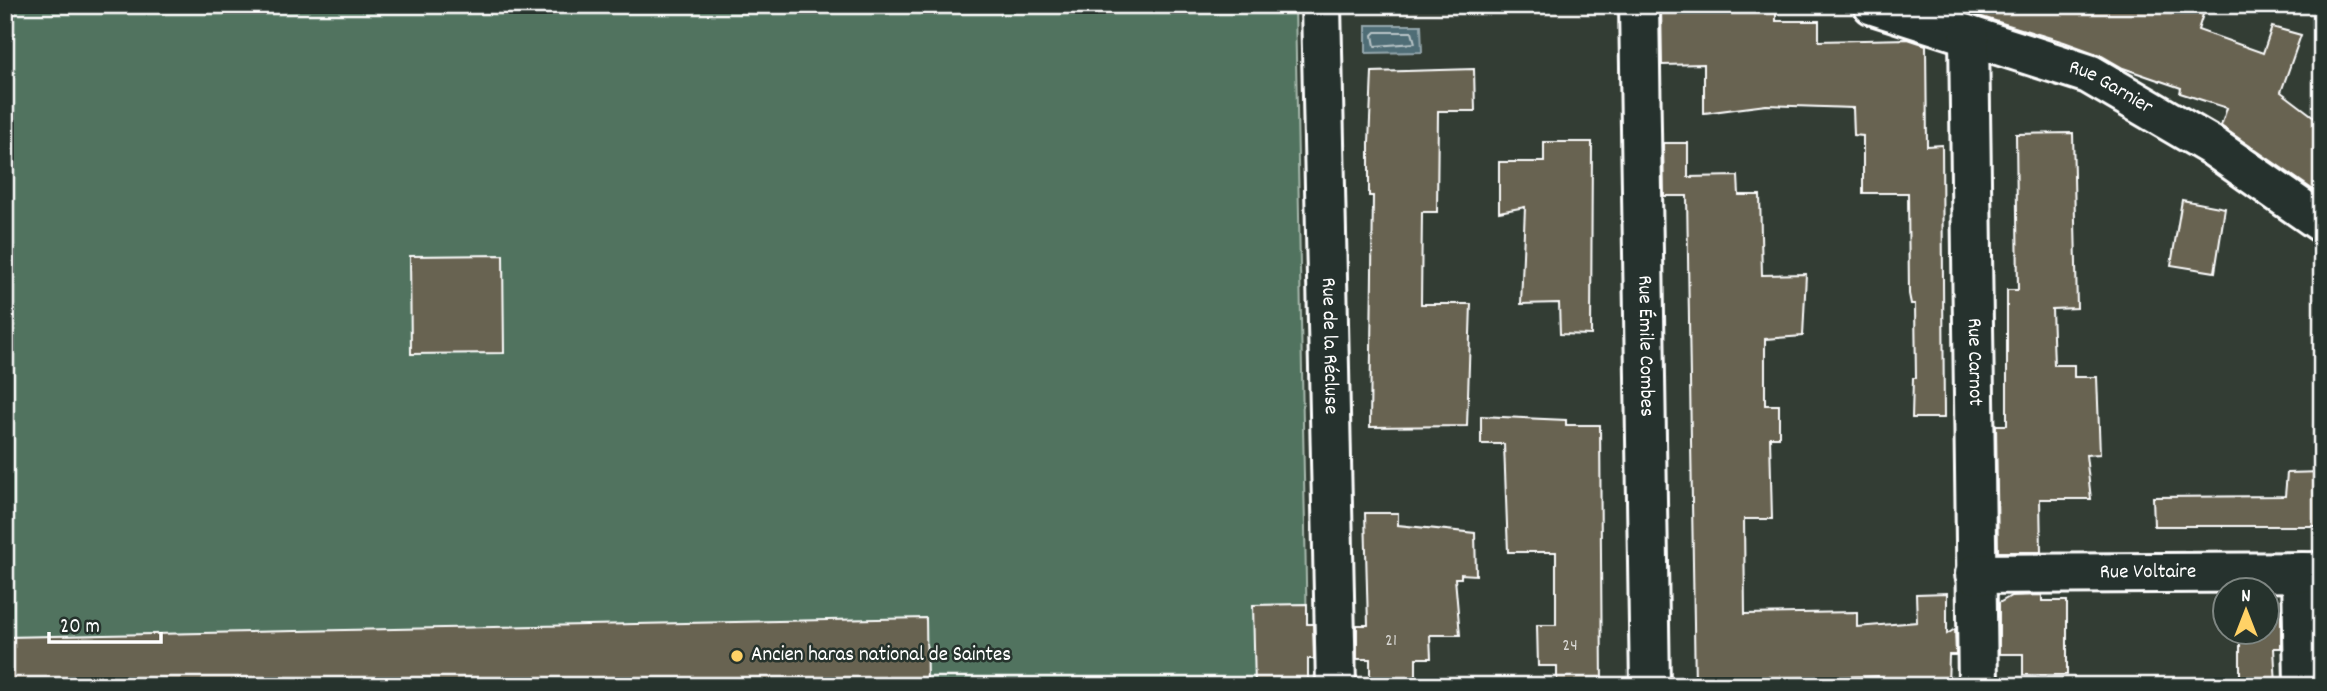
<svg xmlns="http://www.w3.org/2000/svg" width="2327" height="691" font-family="Dekko,sans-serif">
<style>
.green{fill:#51735e;stroke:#a8b9ae;stroke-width:2}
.water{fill:#4f6d76;stroke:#95a7ad;stroke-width:2}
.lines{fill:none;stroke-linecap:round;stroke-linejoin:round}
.shore{stroke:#b9c5c8;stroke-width:2}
.building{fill:#686351;stroke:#fff;stroke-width:2}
.street-casing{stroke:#fff;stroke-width:44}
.path{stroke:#fff;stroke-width:4.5;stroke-dasharray:2 5;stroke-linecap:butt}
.street{stroke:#26332d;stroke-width:38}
.poi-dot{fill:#ffd166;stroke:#26332d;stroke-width:2.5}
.labels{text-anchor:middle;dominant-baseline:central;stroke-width:5;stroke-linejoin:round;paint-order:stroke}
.number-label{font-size:18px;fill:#d9d8d4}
.street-label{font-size:21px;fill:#fff;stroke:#26332d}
.poi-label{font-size:21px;fill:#fff;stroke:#26332d;text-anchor:start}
</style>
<rect width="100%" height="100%" fill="#333d34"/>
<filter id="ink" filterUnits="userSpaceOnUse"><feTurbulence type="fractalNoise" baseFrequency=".0143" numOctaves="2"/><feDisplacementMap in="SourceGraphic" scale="14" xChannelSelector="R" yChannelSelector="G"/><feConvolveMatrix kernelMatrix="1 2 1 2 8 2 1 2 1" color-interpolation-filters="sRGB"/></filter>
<g filter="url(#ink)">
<path class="green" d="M5,5h1290l13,681h-1303z"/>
<path class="water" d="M1366,25h55l1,27 -56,1z"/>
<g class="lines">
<path class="shore" d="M1376,32h36l3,11 -40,3 -2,-11z"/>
</g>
<g class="building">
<path d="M1661,5h67v5l48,-1v12h43v20l89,-2 18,6 1,101 15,-1 2,273h-32l1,-40h3l-1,-74h-4l-2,-10 -1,-101h-45v-57l-9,-1 -1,-27 -87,-3 -62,8v-49l-42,1z"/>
<path d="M1970,5h236l-8,25 65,23 9,-26 29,8 -20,57 41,31v73l-101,-70 6,-18 -47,-15 1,-5 -58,-20 -23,-13 -36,-13 -95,-29z"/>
<path d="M1474,69l1,42h-37l-1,101h-15l-1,92h50l-4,122 -97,1 3,-231h-4v-53l3,-71z"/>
<path d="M2073,133l4,175 -25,1 2,56h20v12h23l3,77 -14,1 5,44h-51l1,53h-43l-2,-127h11v-135h11l-2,-156z"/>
<path d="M1544,142h48l-1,193 -31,-1 -1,-31 -38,1 4,-97 -26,5v-50h45z"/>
<path d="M1663,143h25v34l50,-1 1,19h21l2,80 44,-1 -3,62 -38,3v66h14v32h-9l2,82h-28l1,95 112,-2v15l60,-5 -1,-28 31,-1v41l8,-5 1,26h-7l-1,31h-70v-10l-83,2v3l-49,1v4h-51l-8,-490h-23z"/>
<path d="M2182,200l43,8 -10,64 -44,-7z"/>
<path d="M503,255l1,98 -93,1 -1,-98z"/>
<path d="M1481,416l85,4v5h34l2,261h-45v-20h-19l-1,-41h19v-73h-48l-4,-108h-23z"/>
<path d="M2322,472v54h-168l-1,-29 132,-1 2,-23z"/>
<path d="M1365,513h33v12l77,8 1,42 -15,-1v4h-6l5,57h-30l1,23h-15v28h-46v-27h-13v-34h11z"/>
<path d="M2042,595v6h25v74h-44v-21h-24v-51l12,-7z"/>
<path d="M2267,598l14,12v38h-7l2,38h-36v-54h27z"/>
<path d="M1307,604v20h6l1,35h-6v27h-53l-2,-81z"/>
<path d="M926,618l1,68h-920l-1,-49z"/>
</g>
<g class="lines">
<defs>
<g id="street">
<path id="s1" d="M1321,5l15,681"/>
<path id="s2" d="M1639,5l11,681"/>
<path id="s3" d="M1873,5l216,69 123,72 110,77"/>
<path id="s4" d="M1969,36l9,650"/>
<path d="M2302,572l2,114"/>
<path id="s5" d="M1975,574l347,-2"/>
</g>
</defs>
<use href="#street" class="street-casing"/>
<path class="path" d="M1093,5l-1,5 8,-5"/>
<use href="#street" class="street"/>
</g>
</g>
<circle class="poi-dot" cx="737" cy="656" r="7"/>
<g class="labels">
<g class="number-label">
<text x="1391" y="641">21</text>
<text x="1570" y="646">24</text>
</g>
<g class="street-label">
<text stroke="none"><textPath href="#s3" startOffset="252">Rue Garnier</textPath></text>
<text stroke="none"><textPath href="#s1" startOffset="341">Rue de la Récluse</textPath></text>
<text stroke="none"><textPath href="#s2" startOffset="341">Rue Émile Combes</textPath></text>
<text stroke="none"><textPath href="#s4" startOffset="326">Rue Carnot</textPath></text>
<text stroke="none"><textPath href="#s5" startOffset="173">Rue Voltaire</textPath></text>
</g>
<g class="poi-label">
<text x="751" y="656">Ancien haras national de Saintes</text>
</g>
</g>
<rect width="2327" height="691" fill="none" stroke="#26332d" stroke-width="28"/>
<rect x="14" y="14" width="2299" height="663" fill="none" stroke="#fff" stroke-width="2.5" filter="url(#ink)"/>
<g transform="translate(2246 611)"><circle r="33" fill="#26332d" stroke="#7d8581" stroke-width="2"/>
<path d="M0-5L12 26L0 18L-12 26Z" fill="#ffd166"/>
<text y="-10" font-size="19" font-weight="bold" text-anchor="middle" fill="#ffffff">N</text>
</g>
<path d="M49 632v10h112v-10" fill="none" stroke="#ffffff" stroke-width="3.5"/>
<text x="60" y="632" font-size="21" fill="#ffffff" stroke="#26332d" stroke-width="5" paint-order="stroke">20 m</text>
</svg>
